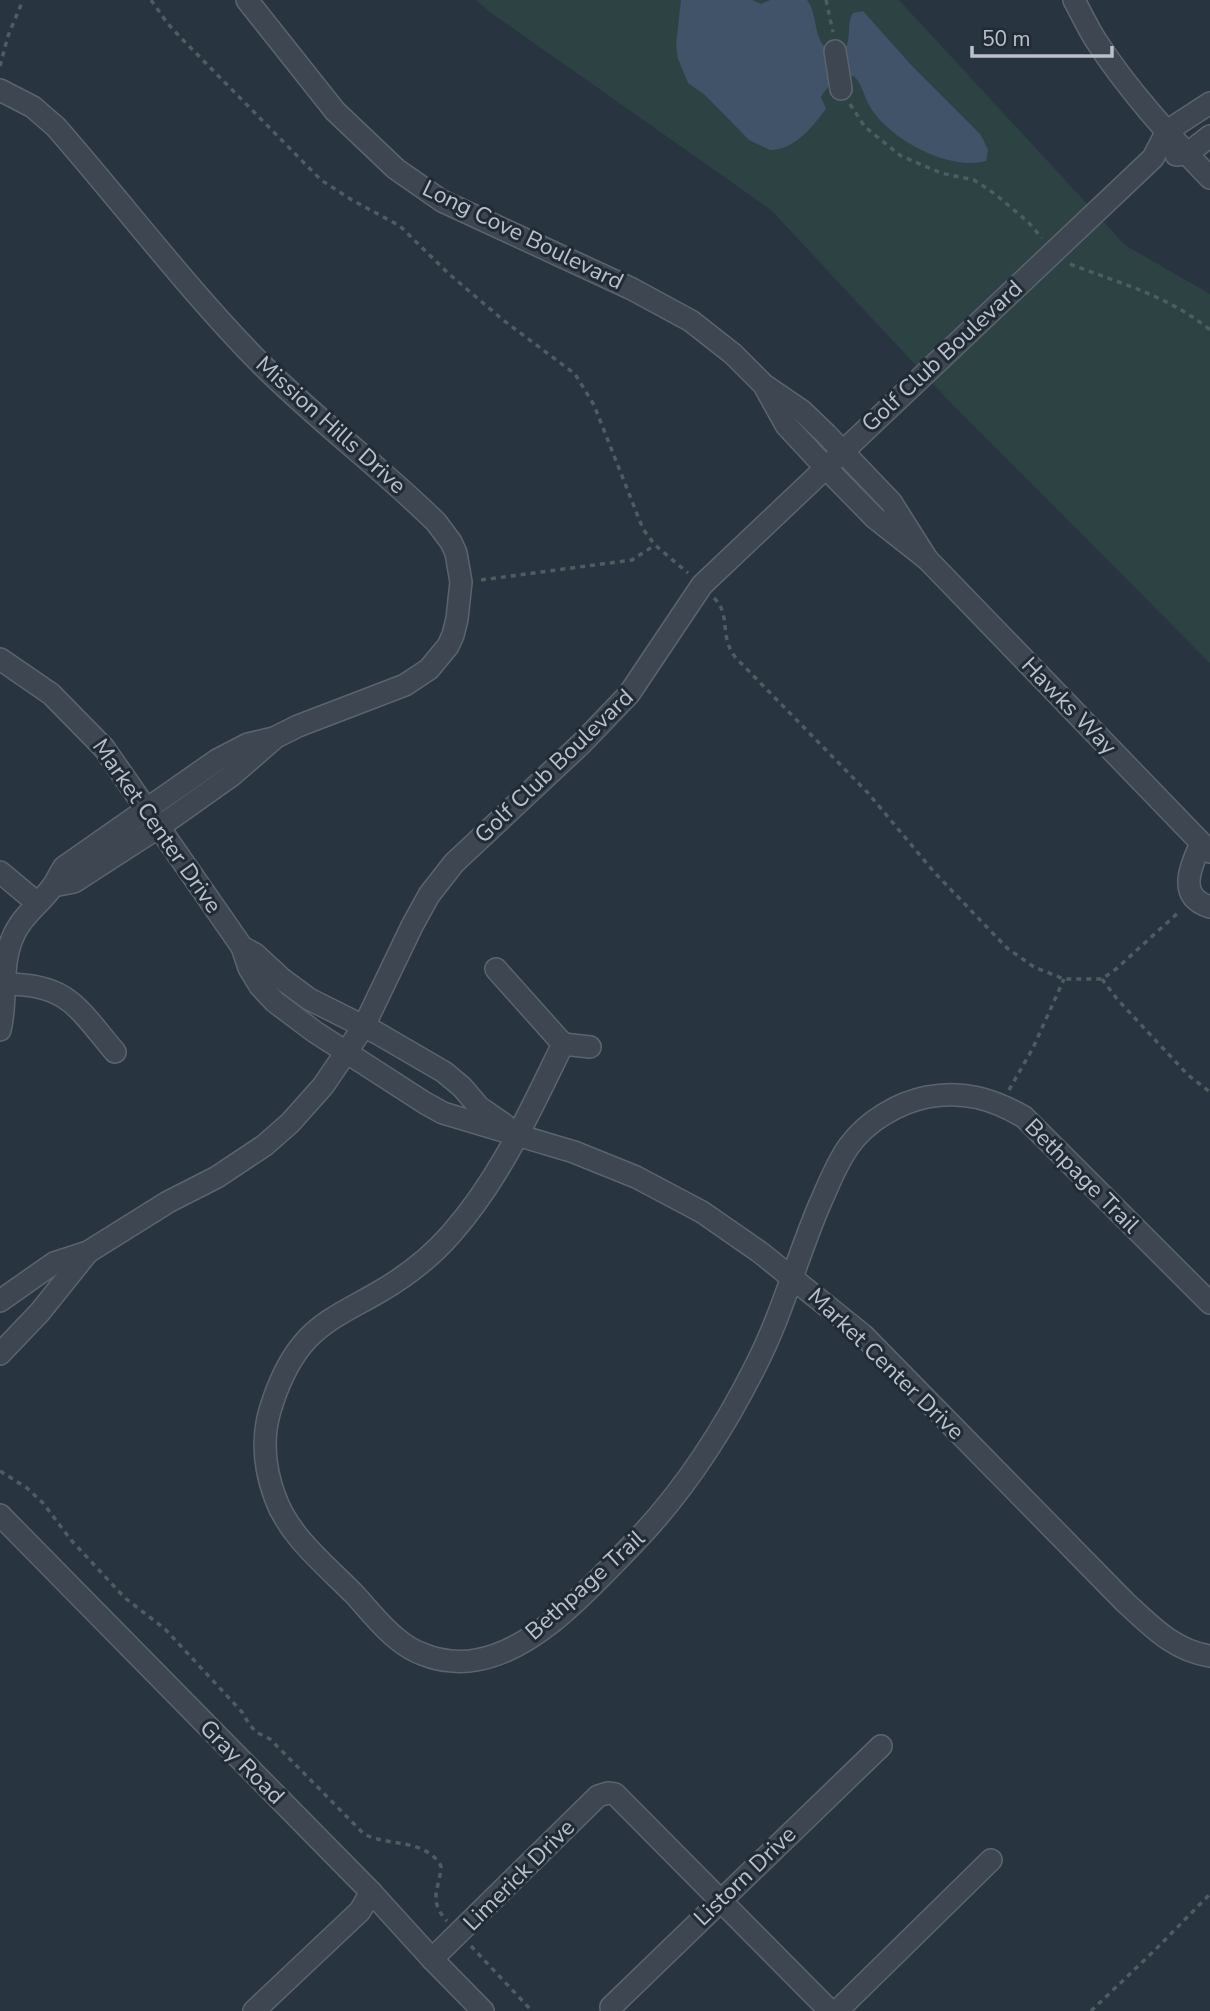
<svg xmlns="http://www.w3.org/2000/svg" width="1210" height="2011" font-family="'Nunito Sans',sans-serif">
<style>
.green{fill:#2c4243}
.water{fill:#405369}
.lines{fill:none;stroke-linecap:round;stroke-linejoin:round}
.minor-casing{stroke:#5b646e;stroke-width:24}
.path{stroke:#4b5f61;stroke-width:3.5;stroke-dasharray:5 5;stroke-linecap:butt}
.minor{stroke:#3d4651;stroke-width:21}
.labels{text-anchor:middle;dominant-baseline:central;stroke-width:6;stroke-linejoin:round;paint-order:stroke}
.street-label{font-size:23px;fill:#bac1cb;stroke:#212b36}
</style>
<rect width="100%" height="100%" fill="#293441"/>
<path class="green" d="M476,0h423l226,245 85,49v369l-260,-261 -179,-192 -284,-200z"/>
<path class="water" d="M681,0h71l9,4 9,-4h37c12,16 5,40 23,51l15,-2c7,-12 1,-26 8,-36l10,-2 50,56 68,68 7,15 -2,11c-37,10 -93,-20 -114,-51 -8,-11 -8,-23 -18,-34 -17,3 -24,6 -33,21l5,12c-14,18 -31,41 -56,41l-21,-10 -44,-45 -17,-12 -10,-24 -2,-14z"/>
<g class="lines">
<defs>
<g id="minor">
<path d="M247,0l88,111 61,58 46,32 190,88 59,32 42,33 31,31 38,26 24,23 65,68 36,57"/>
<path d="M1074,0c7,13 13,26 21,39 32,50 74,96 115,139"/>
<path d="M835,51l6,38"/>
<path d="M0,90l33,17 23,20c69,79 132,163 206,238 55,55 118,102 174,157l15,20 5,11 5,29 -4,37 -4,16 -5,11 -19,23 -24,16 -107,41 -22,11 -45,39 -72,51 -85,55 -21,4"/>
<path d="M1176,155l11,-1 23,-18"/>
<path d="M766,389l20,36 39,42 50,51 52,41 283,293"/>
<path d="M0,659l51,35 53,54 138,199 7,21 11,18 15,16 40,30 110,71 18,10 131,39 62,25 66,35 59,41 102,82 262,267c25,23 49,49 85,54"/>
<path d="M1201,843c-10,24 -25,53 9,64"/>
<path d="M0,872l36,30"/>
<path d="M242,947l13,7 27,25 27,20 68,34 67,39 18,15 17,20 26,18"/>
<path d="M496,969l67,75c-32,65 -63,135 -112,190 -20,23 -46,43 -72,58 -27,16 -57,28 -77,53 -16,20 -26,44 -33,69 -7,27 -4,56 6,83 14,40 52,69 80,98 13,14 26,31 41,43 8,7 20,14 29,17 15,6 36,8 51,5 60,-10 114,-72 155,-114 51,-52 93,-117 125,-181 26,-51 41,-107 63,-159 9,-20 17,-42 30,-60 18,-25 49,-43 78,-49 36,-7 66,2 97,20l186,186"/>
<path d="M5,984c63,0 72,23 110,68"/>
<path d="M0,1030c7,-27 1,-55 9,-82 8,-30 27,-39 44,-62 4,-6 7,-13 11,-19l153,-107 31,-16 26,-6"/>
<path d="M563,1044l27,3"/>
<path d="M0,1301l54,-38 34,-11 80,-50 49,-25 48,-32 25,-22 33,-37 41,-60 48,-100 17,-31 25,-32 128,-120 47,-49 73,-109 451,-427 14,-27 43,-28"/>
<path d="M0,1354l40,-42 48,-60"/>
<path d="M0,1515l371,377 61,67 51,52"/>
<path d="M432,1959l166,-163 10,-3 7,1 215,217"/>
<path d="M611,2007l270,-261"/>
<path d="M254,2011l106,-100 11,-19"/>
<path d="M837,2011l154,-151"/>
</g>
</defs>
<use href="#minor" class="minor-casing"/>
<g class="path">
<path d="M151,0l17,24 16,17 137,139 31,20 48,26 48,47 55,47 72,54 19,31 49,124 12,16 33,28"/>
<path d="M826,0l7,32"/>
<path d="M0,66l8,-30 15,-36"/>
<path d="M850,104l15,23 36,29 40,17 33,7 21,14 33,28 14,16"/>
<path d="M1070,264c49,19 99,32 140,66"/>
<path d="M481,580l151,-20 23,-15"/>
<path d="M714,598c18,17 4,38 22,60l132,135 66,79 73,76 27,19 30,12h38l14,-10 64,-58"/>
<path d="M1102,979l15,20 71,76 22,17"/>
<path d="M1009,1090l24,-42 31,-69"/>
<path d="M0,1471l27,17 16,15 28,37 54,58 40,31 77,83 7,12 7,8 14,7 94,95c25,13 61,4 77,32 -1,23 -14,33 6,55"/>
<path d="M471,1946l61,65"/>
<path d="M1091,2011l64,-61 55,-56"/>
</g>
<use href="#minor" class="minor"/>
</g>
<g class="labels">
<g class="street-label">
<text transform="translate(523 235) rotate(26)">Long Cove Boulevard</text>
<text transform="translate(942 356) rotate(-43)">Golf Club Boulevard</text>
<text transform="translate(331 425) rotate(42)">Mission Hills Drive</text>
<text transform="translate(1069 706) rotate(46)">Hawks Way</text>
<text transform="translate(554 766) rotate(-44)">Golf Club Boulevard</text>
<text transform="translate(157 826) rotate(55)">Market Center Drive</text>
<text transform="translate(1082 1176) rotate(45)">Bethpage Trail</text>
<text transform="translate(886 1364) rotate(44)">Market Center Drive</text>
<text transform="translate(585 1585) rotate(-42)">Bethpage Trail</text>
<text transform="translate(242 1762) rotate(45)">Gray Road</text>
<text transform="translate(519 1875) rotate(-45)">Limerick Drive</text>
<text transform="translate(745 1876) rotate(-44)">Listorn Drive</text>
</g>
</g>
<path d="M972 46v10h140v-10" fill="none" stroke="#bac1cb" stroke-width="3.5"/>
<text x="982" y="46" font-size="21" fill="#bac1cb" stroke="#212b36" stroke-width="5" paint-order="stroke">50 m</text>
</svg>
